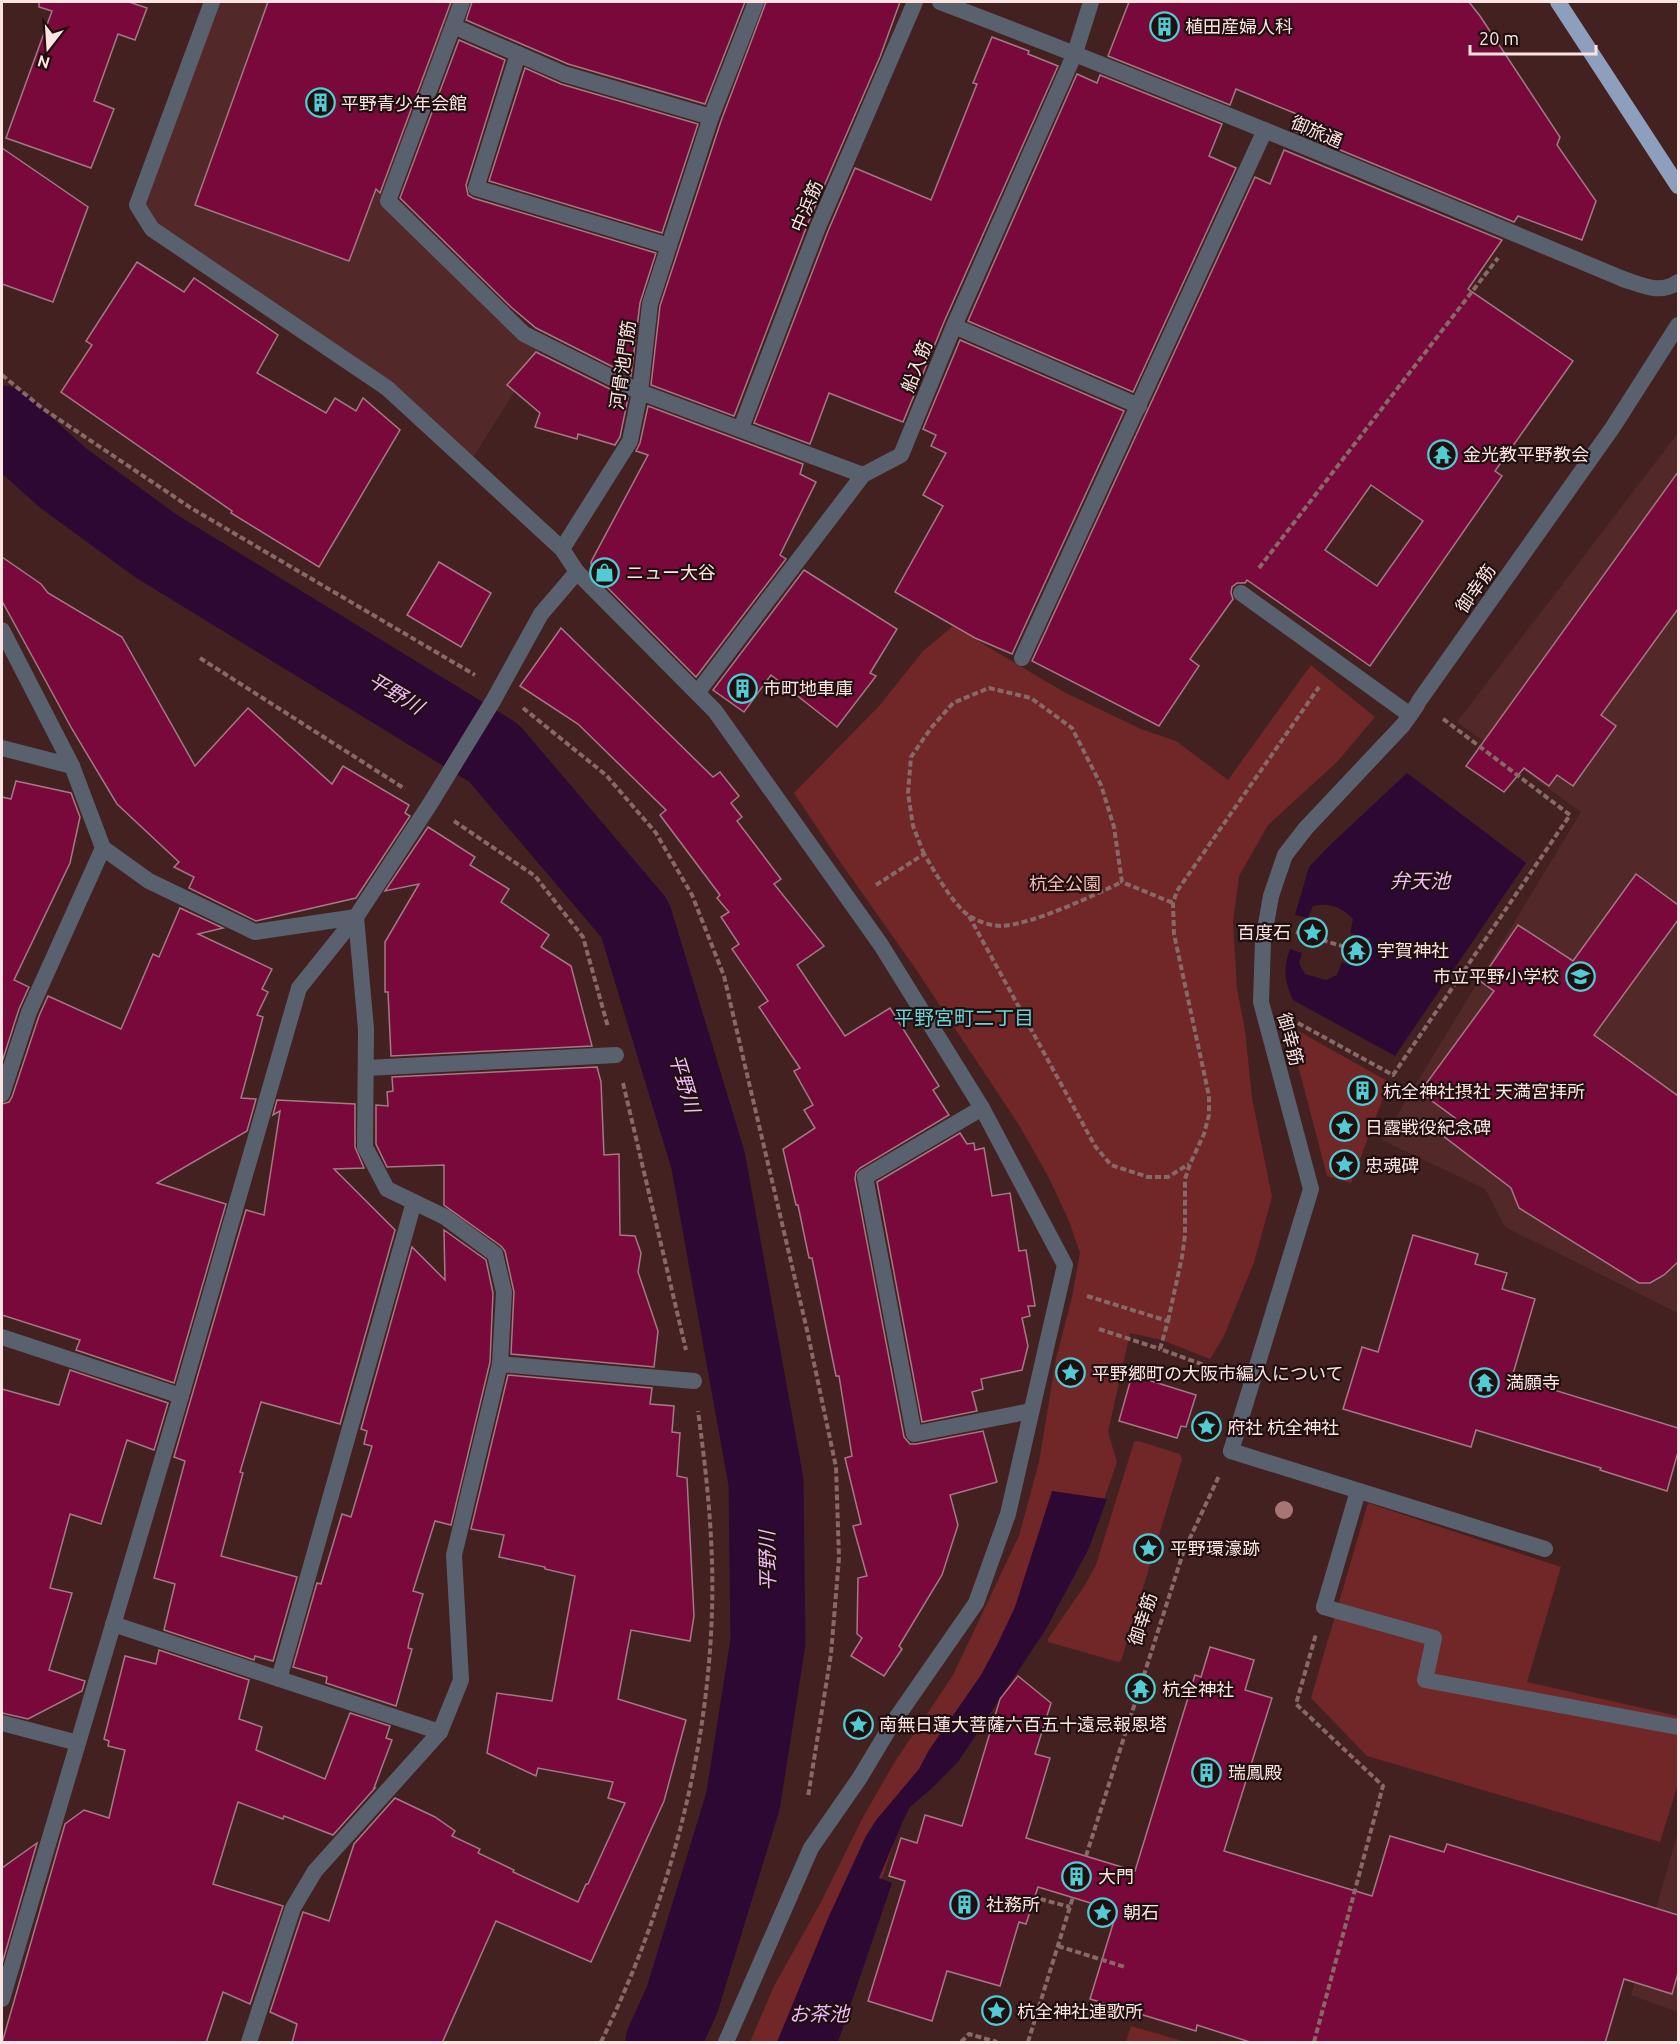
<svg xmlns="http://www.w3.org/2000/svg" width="1680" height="2044" font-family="Ubuntu,'Noto Sans JP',sans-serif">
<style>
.built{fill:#522928}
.green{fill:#712628}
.water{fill:#2d0833}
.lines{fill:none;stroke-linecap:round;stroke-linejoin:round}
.river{stroke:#2d0833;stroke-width:75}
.building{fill:#79093b;stroke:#a37984;stroke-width:1.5;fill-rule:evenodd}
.path{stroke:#876967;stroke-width:4;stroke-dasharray:6 3;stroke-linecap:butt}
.service{stroke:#59616f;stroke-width:16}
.minor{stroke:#59616f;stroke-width:16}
.tertiary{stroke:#59616f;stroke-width:16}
.trunk{stroke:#8e9fbe;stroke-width:16}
.tree{fill:#a67674}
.labels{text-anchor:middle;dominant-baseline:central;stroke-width:4.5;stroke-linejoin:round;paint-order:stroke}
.poi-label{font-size:18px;fill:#fce4e2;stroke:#1f100f;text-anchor:start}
.street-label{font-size:18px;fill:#fce4e2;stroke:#1f100f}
.park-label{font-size:18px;fill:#f7bbb8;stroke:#1f100f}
.water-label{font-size:20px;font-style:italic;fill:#f1baf9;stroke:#1f100f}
.neighbourhood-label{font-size:20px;fill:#67d3db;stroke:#1f100f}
</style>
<rect width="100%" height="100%" fill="#432120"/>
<g class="built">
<path d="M211,2h251l-74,199 156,143 -75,120 -82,-76 -235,-159 -15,-24z"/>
<path d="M1678,433v880l-173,-86 -20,-38 -103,-49 199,-328 -124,-90z"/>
<path d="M1678,1832v180l-47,-17z"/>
</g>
<g class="green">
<path d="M953,626l111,66 77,37 35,12 52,39 83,-115 64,52 -38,45 -69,63 -29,51 -6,46 4,67 8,41 7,68 20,99 -18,65 -30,74 -14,23 -48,-19 -32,-7 -22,99 9,30 -21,61 -39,86 -43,60 -107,135 -80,238h-77l24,-56 47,-84 41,-83 32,-56 59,-88 66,-139 20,-74 17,-103 16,-62 8,-44 -11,-32 -20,-43 -30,-53 -104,-157 -79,-112 -42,-63 85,-87 44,-55z"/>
<path d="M1293,1028l96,54 -38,101 -24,-7 -38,-145z"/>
<path d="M1138,1441l42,13 2,5 -61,202 -3,1 -70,-20v-3l37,-54 11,-20 38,-123z"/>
<path d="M1368,1503l193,64 -34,115 151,34v68l-18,58 -293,-86 -56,-58z"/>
<path d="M1131,2026l55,16h-60z"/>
</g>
<g class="water">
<path d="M1407,773l119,90 -131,193 -102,-56c-9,-21 -10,-30 -3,-51l12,4 -3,10 6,11 21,6 11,-5 5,-13 19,5 9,-28 -20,-6 3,-14c-12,-12 -23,-17 -40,-13l-5,12 -13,-3 14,-48 20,-21z"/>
<path d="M1052,1491l55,8 -18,49 -43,81 -88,133 -28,28 -20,17 -7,14 -24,57 13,5 -54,159h-61l52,-126 37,-80 11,-17 42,-50 10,-19 52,-75 16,-30 18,-38z"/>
</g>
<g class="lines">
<path class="river" d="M2,423l61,55 93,68 338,207 141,166 73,241 58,322 2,160 -25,159 -61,199 -19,42"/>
</g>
<g class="building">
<path d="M39,2h90l18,6 -12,32 -17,-6 -24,67 20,8 -23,59 -85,-30 46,-127 -13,-4z"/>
<path d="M268,2h183l-71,191 -4,-4 -27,72 -154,-56z"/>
<path d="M472,2h273l-40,102 -137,-40 -102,-44z"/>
<path d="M766,2h134l-20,55 -72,166 -74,193 -83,-31 9,-79 61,-185z"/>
<path d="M1129,2h340l11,14 80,121 -3,8 39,56 -14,39 -64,-24 -4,6 -222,-92 7,-15 -63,-26 -6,16 -122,-49z"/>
<path d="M992,37l37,14 -1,3 30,12 -114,256 -41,100 -74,-29 -19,51 -56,-21 74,-192 27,-63 76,32 46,-116 -4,-1z"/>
<path d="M459,40l46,20 -39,125 2,10 5,3 183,55 -16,50 -9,73 -95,-48 -25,-21 -111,-109z"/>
<path d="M525,68l36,16 137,40 -36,109 -173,-52z"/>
<path d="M1077,74l20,9 3,-8 122,49 -13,32 27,12 -103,224 -165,-71z"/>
<path d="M2,148l86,59 -35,95 -51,-18z"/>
<path d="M1284,150l218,90 -34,49 105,72 -78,110 7,5 -132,190 -123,-86 -2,3h-8l-5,4 -1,6 2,6 -43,60 9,7 -40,60 -127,-65 223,-484 15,7zM1371,485l52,36 -46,65 -52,-36z"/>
<path d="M137,262l47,30 10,-14 84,57 -21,38 69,40 9,-15 21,13 7,-13 37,32 -81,137 -88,-54 1,-2 -171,-119 31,-47 -6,-4z"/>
<path d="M960,340l164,71 -112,243 -37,-16 -80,-46 48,-86 -20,-11 23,-42 -15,-7 5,-11 -13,-6z"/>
<path d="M536,352l92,46 -8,39 -5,8 -37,-11 -1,5 -42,-12 5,-14 -33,-28z"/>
<path d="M648,406l155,58 -3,10 16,8 -36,73 6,4 -90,118 -104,-105 -1,-10 57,-107 -12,-4 4,-8z"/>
<path d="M1678,472v137l-77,106 15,11 -43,60 -16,-11 -8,11 -25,-18 -20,24 -38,-26z"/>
<path d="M2,557l39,27 7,9 74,44 73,129 53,-58 84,76 11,-18 66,39 -4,8 5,3 -54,82 -100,23 -67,-33 5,-11 -20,-10 5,-5 -62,-58 -45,-75 -70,-128z"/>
<path d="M439,562l52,31 -30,54 -54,-32z"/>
<path d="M804,570l93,59 -27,44 6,3 -39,51 -66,-52 -27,37 -31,-22z"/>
<path d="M561,628l152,149 7,-5 19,24 -8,7 11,14 -5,4 44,58 -7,5 50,62 -27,19 48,71 45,-28 49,78 -6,4 16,25 -89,53 -4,4 -1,7 49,258 6,7h6l67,-13 14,51 -47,13 8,30 -16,50 -43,71 3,3 -18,27 -33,-20 11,-18 -5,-4 1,-56 9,-2 -14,-50 8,-2 -16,-66 7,-2 -13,-80h-3l-24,-118h-3l-11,-53h-2l-13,-56 32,-21 -11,-18 9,-5 -19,-34 6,-3 -41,-61 9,-6 -36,-52 7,-5 -18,-27 8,-5 -12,-14 3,-3 -60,-80 6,-5 -88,-86 -58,-38z"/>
<path d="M16,781l55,12 9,24 -10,46 -56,117 15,7 -10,22 -17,53v-265l9,2z"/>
<path d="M428,827l47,30 -5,8 39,24 -8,13 48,33 -8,12 30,19 21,80 -201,10 -3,-64h-3v-50l34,-58 -34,7z"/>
<path d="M1636,874l42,31v15l-84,115 84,61v166l-14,13 -14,8h-11l-120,-75 -8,-20 -69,-53 13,-17 -35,-26 74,-101 -14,-10 38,-56 55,36z"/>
<path d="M180,908l43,20 -25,6 74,35 -10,20 6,3 -11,23 6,2 -22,81 15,1 -9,32 -90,52 69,21 -52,179 -98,-33 4,-10 -78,-25v-211l7,-2 3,-5 27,-81 9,-20 73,33 32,-75 6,3z"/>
<path d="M597,1067l4,15 3,73 15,-1 1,81 15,1 6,17 -3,19 20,59 -4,36 -143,-13 3,-62 -9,-41 -4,-5 -57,-41v-40l-57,2 -11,-23v-39l12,1 -1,-14 6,-1 -1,-14z"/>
<path d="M277,1100l78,4v43l9,21 -30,1 61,61 -55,194 -79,-22 -21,70 3,1 -22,83 76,21 -24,84 -18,-5 -1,4 -90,-30 11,-46 -21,-6 31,-117 -11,-4 72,-247 18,5 16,-104 -7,4z"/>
<path d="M960,1133l7,11 7,-1 1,7 9,-2 8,48 18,-3 9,58 7,-1 9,56h-7l2,10 -8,2 6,28 -6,24 -41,9 2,10 -11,3 5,19 -55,11 -45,-240z"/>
<path d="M444,1230l42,30 7,33 -3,69 -39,163 -16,-4 -22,70 10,3 -14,48 -1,6 4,1 -16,57 -70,-23 1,-6 -34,-10 24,-84 4,1 21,-70 9,3 21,-71 -8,-2 3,-13 -6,-2 51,-182 33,33z"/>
<path d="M1413,1235l65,19 -3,10 32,9 -5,16 33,10 -23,78 166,51v24l-11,39 -67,-21 1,-2 -125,-38 -5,17 -128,-38 19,-62 16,5z"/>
<path d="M70,1370l98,33 -14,47 -27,-10 -26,84 -31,-10 -20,74 22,5 -23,77 36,11 -3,10 -54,28 -26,-6v-324l57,16z"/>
<path d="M508,1375l144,13 -2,16 24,2 -2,26 8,1 -3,43 10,2 7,138 -4,25 -59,-11 -13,69 68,21 -22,81 -73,161 -95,-41 -54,122h-150l5,-19 -27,-12 33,-100 26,9 25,-77 41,-46 40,19 20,14 -3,5 28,13 -2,4 36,17 -1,2 65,30 8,-18h2l37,-81 -17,-5 5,-16 -75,-14 -2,8 -49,-23 10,-60 55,8 23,-125 -30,-7v-2l-46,-10 5,-22 -33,-6z"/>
<path d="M1132,1375l64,20 -10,32 -5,-1 -4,12 -58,-17z"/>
<path d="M1210,1647l44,13 -9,30 27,8 -48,153 148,45 18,-60 54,16 3,-8 231,71v58l-6,21 -48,-15 -19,64h-352l-56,-18 -1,6 -106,-32 27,-88 -79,-24 -12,37 -7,-2 -19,64 -53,-15 -15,50 -64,-20 37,-120 -16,-5 12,-38 16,5 8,-28 37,11 38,-127 18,-23 33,27 -16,51 15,4 -24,80 109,33 60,-196 6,2z"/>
<path d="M159,1650l90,30 -10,39 23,8 -6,23 69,29 25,-66 40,13 -4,12 6,2 -18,48h1l-42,47 -49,-19 -1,3 -45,-17 -25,82 70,22 -33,98 -27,-12 -17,51h-204l63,-219 19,-14 25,8 16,-68 -17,-4 1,-5 -5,-2 21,-83 31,8z"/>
<path d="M37,1843l-35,121v-96z"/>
</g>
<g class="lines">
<g class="path">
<path d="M2,375l40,33 149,100 284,167"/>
<path d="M1259,568l239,-310"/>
<path d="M200,658l205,131"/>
<path d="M523,708l83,67 50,58 36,62 32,81 83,354 29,137 3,91 -8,96 -23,143"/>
<path d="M454,821l81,55 48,61 25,90"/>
<path d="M924,854l-11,-28 -5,-33 3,-36 20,-29 22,-25 36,-15 42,10 41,30 29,57 13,42 8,55 51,21"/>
<path d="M876,885l48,-31c11,18 30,53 47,63 9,5 20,9 30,9 33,-2 91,-30 121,-44"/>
<path d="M969,916l126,230 16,19 37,12h20l21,-13"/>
<path d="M1296,932l49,15"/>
<path d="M1298,1023l95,52 177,-260 -128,-97"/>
<path d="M623,1083l63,267"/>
<path d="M1087,1296l81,25 -8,28 63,23"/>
<path d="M1168,1321l14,-64 3,-22v-56l5,-15 14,-30 5,-19v-19l-35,-162 -1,-31 4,-12 142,-204"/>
<path d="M1099,1329l61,20"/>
<path d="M1086,1856l97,-303 36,-77"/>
<path d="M1040,1899l30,8"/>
<path d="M1058,1946l67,21"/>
<path d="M601,2042c65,-132 107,-284 111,-432 2,-67 -5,-133 -14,-199"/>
<path d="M961,2042l8,-8 28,8"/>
<path d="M1028,2042l45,-145"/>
<path d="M1314,2042l69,-256 -87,-82 20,-70"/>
</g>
<g class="service">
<path d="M1231,1451l80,-262 -50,-187 2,-61 8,-45 14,-41 21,-27 97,-103 14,-20"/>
<path d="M1324,1607l110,31 -9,42 253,47"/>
</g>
<g class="minor">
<path d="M212,2l-75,203 15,24 235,159 175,161 15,23 138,139 166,234 101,163 83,157 -57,249 -32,89 -84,121 -33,55 -48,69 -85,194"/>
<path d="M462,2l-74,199 136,133 116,58 223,83"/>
<path d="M940,2c230,87 456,182 683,277 19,6 37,16 55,3"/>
<path d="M453,26l111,48 147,43"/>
<path d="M518,54l-42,134 193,58"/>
<path d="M954,326l185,80"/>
<path d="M741,428l77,-201 97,-225"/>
<path d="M562,549l68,-108 10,-49 10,-88 61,-187 45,-115"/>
<path d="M1241,593l169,122"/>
<path d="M2,630l70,136 31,82 46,33 106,51 101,-15"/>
<path d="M1022,658l243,-528"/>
<path d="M697,693l166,-218 38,-20 53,-129 121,-273 16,-51"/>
<path d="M2,748l70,18"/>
<path d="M366,1068l250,-13"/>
<path d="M2,1094l27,-82 74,-164"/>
<path d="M982,1108l-117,69 49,257 117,-23"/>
<path d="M2,1337l179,59"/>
<path d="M500,1364l194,17"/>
<path d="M1231,1451l314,98"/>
<path d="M1324,1607l34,-116"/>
<path d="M113,1624l327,108"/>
<path d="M279,1679l135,-477"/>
<path d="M2,1723l76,20"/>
<path d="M2,1999l179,-603 118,-408 57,-71 74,-113 63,-103 48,-87 36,-42"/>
<path d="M249,2042l44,-134 22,-37 125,-139 21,-52 -7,-125 46,-191 4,-72 -9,-38 -50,-37 -58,-28 -22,-42 1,-118 -10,-112"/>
</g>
<path class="tertiary" d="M1419,701l194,-274 65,-102"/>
<path class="trunk" d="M1558,2l120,184"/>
</g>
<circle class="tree" cx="1284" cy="1510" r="9"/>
<defs>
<symbol id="building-ring" viewBox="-11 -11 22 22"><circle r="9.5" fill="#1f100f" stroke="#51ccd5" stroke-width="1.5"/><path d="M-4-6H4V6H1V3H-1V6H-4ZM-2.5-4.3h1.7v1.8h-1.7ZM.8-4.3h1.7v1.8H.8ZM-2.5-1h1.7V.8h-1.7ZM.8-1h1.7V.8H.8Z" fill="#51ccd5"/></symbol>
<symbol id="temple-ring" viewBox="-11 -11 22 22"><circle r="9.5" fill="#1f100f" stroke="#51ccd5" stroke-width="1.5"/><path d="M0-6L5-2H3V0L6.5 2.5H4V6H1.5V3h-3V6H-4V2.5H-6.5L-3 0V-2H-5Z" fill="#51ccd5"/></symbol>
<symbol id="shop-ring" viewBox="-11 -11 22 22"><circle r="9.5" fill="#1f100f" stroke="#51ccd5" stroke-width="1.5"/><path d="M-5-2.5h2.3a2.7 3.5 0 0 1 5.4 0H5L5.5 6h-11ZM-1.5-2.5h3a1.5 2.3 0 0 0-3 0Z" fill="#51ccd5"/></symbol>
<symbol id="sight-ring" viewBox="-11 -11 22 22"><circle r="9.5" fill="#1f100f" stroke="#51ccd5" stroke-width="1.5"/><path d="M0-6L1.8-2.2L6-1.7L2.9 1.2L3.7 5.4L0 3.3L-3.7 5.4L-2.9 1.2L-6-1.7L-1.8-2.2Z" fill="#51ccd5"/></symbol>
<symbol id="school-ring" viewBox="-11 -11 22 22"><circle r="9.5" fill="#1f100f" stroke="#51ccd5" stroke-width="1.5"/><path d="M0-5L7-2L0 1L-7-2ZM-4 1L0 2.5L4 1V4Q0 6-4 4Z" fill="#51ccd5"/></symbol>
</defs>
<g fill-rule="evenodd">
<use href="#building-ring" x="1148" y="10" width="33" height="33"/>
<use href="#building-ring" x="304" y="86" width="33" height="33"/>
<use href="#temple-ring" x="1426" y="438" width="33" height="33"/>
<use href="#shop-ring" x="588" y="556" width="33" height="33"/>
<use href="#building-ring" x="726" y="672" width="33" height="33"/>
<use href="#sight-ring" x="1296" y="916" width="33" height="33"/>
<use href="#temple-ring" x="1340" y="934" width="33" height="33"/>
<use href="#school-ring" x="1564" y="960" width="33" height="33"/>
<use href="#building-ring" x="1346" y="1074" width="33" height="33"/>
<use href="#sight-ring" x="1328" y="1110" width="33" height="33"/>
<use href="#sight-ring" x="1328" y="1148" width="33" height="33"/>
<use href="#sight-ring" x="1054" y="1356" width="33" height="33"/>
<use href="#temple-ring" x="1468" y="1366" width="33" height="33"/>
<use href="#sight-ring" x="1190" y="1410" width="33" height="33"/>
<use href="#sight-ring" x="1132" y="1532" width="33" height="33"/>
<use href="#temple-ring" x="1124" y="1672" width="33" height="33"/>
<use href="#sight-ring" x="842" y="1708" width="33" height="33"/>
<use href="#building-ring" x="1190" y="1756" width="33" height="33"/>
<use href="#building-ring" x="1060" y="1860" width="33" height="33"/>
<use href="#building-ring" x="948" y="1888" width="33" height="33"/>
<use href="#sight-ring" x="1086" y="1896" width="33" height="33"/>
<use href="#sight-ring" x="980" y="1994" width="33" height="33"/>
</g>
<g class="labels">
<g class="poi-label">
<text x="1185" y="26">植田産婦人科</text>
<text x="341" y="103">平野青少年会館</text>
<text x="1463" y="454">金光教平野教会</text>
<text x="626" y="572">ニュー大谷</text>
<text x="763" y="688">市町地車庫</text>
<text x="1291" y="932" text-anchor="end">百度石</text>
<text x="1377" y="950">宇賀神社</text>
<text x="1559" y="976" text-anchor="end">市立平野小学校</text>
<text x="1383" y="1091">杭全神社摂社 天満宮拝所</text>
<text x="1365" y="1127">日露戦役紀念碑</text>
<text x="1365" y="1165">忠魂碑</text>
<text x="1092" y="1373">平野郷町の大阪市編入について</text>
<text x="1506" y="1382">満願寺</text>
<text x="1227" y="1427">府社 杭全神社</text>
<text x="1170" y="1548">平野環濠跡</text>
<text x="1162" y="1689">杭全神社</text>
<text x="879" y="1724">南無日蓮大菩薩六百五十遠忌報恩塔</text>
<text x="1228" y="1772">瑞鳳殿</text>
<text x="1098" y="1876">大門</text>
<text x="986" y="1904">社務所</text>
<text x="1123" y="1912">朝石</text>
<text x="1017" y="2011">杭全神社連歌所</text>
</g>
<g class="street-label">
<text transform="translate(1317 131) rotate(23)">御旅通</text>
<text transform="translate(806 206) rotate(-67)">中浜筋</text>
<text transform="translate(622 365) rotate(-82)">河骨池門筋</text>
<text transform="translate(916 366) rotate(-68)">船入筋</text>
<text transform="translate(1475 588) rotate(-55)">御幸筋</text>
<text transform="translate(1291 1039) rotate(75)">御幸筋</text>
<text transform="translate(1142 1619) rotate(-72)">御幸筋</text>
</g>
<g class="park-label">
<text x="1065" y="883">杭全公園</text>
</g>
<g class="water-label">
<text transform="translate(396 693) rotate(31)">平野川</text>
<text x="1420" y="880">弁天池</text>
<text transform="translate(685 1083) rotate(73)">平野川</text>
<text transform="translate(767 1561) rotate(-91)">平野川</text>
<text x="819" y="2013">お茶池</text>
</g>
<g class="neighbourhood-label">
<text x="964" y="1017">平野宮町二丁目</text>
</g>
</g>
<rect width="1680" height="2044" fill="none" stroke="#fce4e2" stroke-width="6"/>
<g transform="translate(48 48) rotate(197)" stroke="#1f100f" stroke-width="4.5" paint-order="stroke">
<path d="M0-4.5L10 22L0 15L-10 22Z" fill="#fce4e2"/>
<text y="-9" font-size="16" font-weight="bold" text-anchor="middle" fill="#fce4e2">N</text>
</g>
<path d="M1470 45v9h126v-9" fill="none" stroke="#fce4e2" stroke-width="3"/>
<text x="1479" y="45" font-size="18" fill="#fce4e2" stroke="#1f100f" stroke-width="4.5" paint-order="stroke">20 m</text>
</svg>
